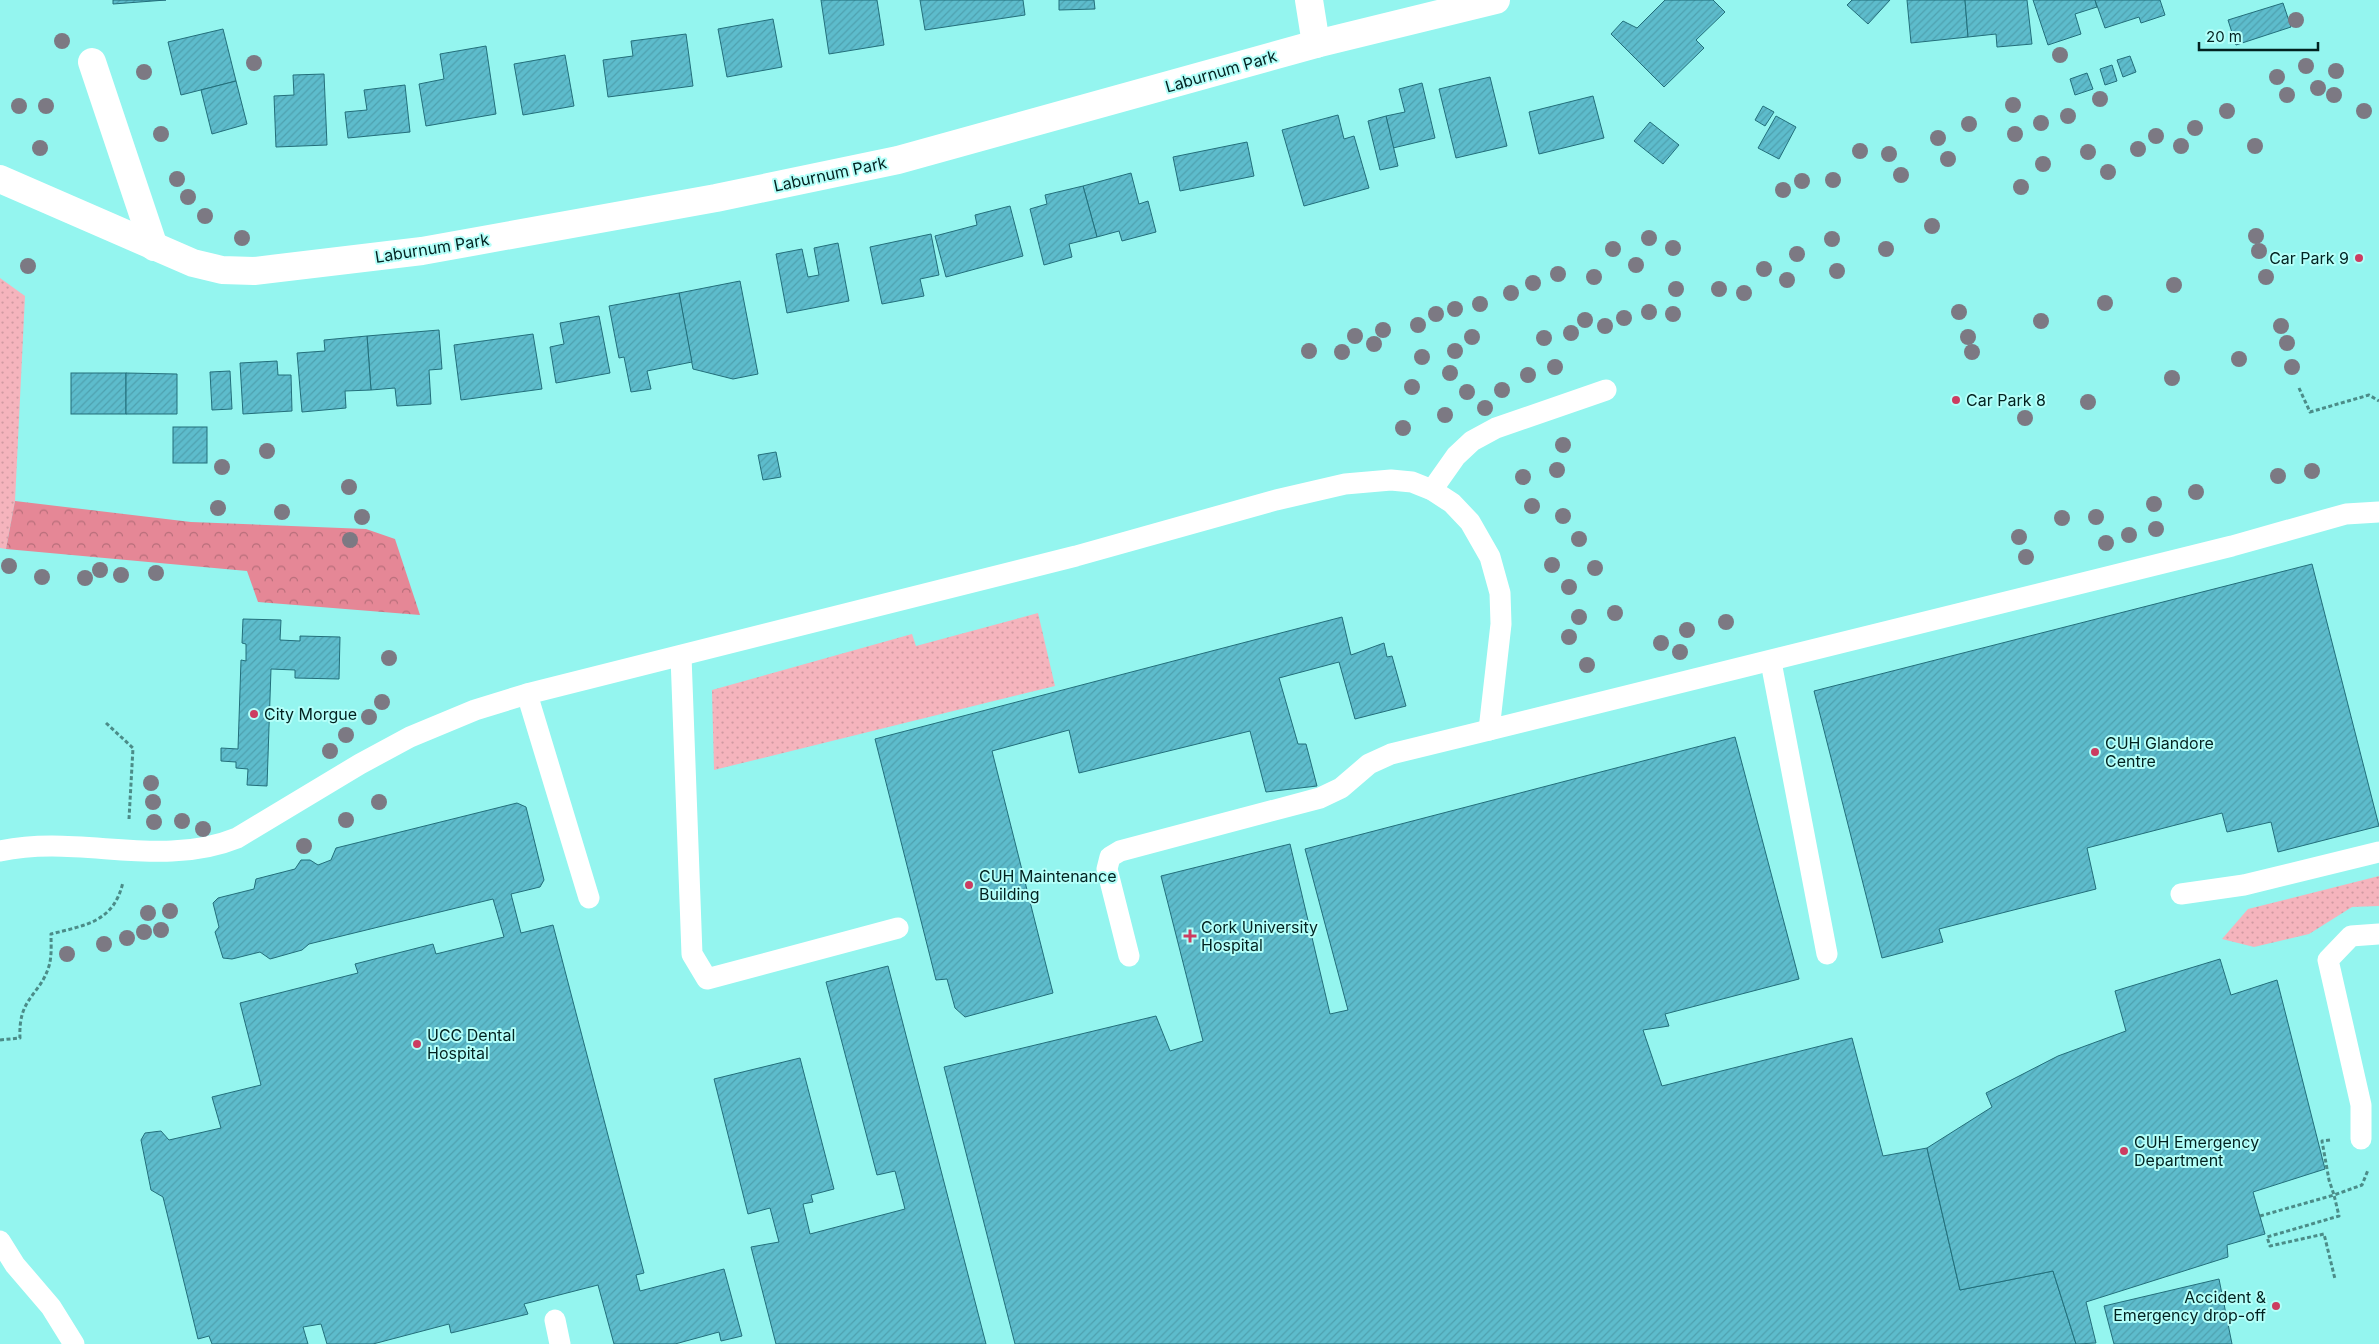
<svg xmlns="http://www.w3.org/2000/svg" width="2379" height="1344" font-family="Inter,sans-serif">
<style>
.grass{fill:url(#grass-dots)}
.forest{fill:url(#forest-crowns)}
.building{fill:url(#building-hatch);stroke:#236f7b}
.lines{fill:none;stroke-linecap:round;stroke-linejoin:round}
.path{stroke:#4b8c88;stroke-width:3;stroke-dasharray:4 2.5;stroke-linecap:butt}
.service{stroke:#fff;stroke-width:21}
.minor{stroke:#fff;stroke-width:28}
.tree{fill:#7c7983}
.poi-dot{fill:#cc3d61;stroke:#b4fff9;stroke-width:2}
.labels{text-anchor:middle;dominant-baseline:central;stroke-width:4;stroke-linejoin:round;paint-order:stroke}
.street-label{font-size:16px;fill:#022220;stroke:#b4fff9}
.poi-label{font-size:16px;fill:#022220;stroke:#b4fff9;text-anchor:start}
</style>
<defs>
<pattern id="grass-dots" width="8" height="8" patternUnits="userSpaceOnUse" patternTransform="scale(1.25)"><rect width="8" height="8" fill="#f5b4bd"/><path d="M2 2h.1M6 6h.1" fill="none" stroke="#d09aa2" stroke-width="1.8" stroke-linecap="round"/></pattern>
<pattern id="forest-crowns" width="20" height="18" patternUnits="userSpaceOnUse" patternTransform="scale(1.25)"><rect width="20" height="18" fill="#e58796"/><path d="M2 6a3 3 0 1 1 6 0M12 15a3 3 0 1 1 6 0" fill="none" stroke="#b76e7a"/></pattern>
<pattern id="building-hatch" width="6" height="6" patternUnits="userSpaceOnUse" patternTransform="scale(1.25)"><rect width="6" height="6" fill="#5dbccc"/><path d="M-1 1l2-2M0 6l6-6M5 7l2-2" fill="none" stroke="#4fa1af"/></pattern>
</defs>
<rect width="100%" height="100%" fill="#94f5ef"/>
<g class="grass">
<path d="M0,278l25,18 -10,205 -9,48 -6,-1z"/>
<path d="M1038,613l17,73 -341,84 -2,-80 200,-56 4,12z"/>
<path d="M2379,876v30l-27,1 -43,27 -55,13 -32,-8 26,-30z"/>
</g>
<path class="forest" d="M15,501l176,21 175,7 29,10 25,76 -162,-13 -11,-31 -241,-22z"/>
<g class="building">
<path d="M113,0h53l-53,4z"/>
<path d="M821,0h56l7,45 -55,9z"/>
<path d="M920,0h103l2,15 -100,15z"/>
<path d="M1059,0h35l1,9 -36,1z"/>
<path d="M1665,0h48l12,12 -29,28 8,8 -40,39 -53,-53 12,-13 14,7z"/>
<path d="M1852,0h38l-22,24 -21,-19z"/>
<path d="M1907,0h58l3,37 -57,6z"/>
<path d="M1965,0h62l5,44 -35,3 -1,-13 -28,3z"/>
<path d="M2033,0h62l2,7 -22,7 6,20 -33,11z"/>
<path d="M2095,0h65l5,15 -24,8 -2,-6 -34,11z"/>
<path d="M2283,3l8,24 -55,18 -8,-25z"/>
<path d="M773,19l9,48 -55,10 -9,-48z"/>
<path d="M223,29l13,52 -55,14 -13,-53z"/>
<path d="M686,34l7,52 -85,11 -5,-37 30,-4 -2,-15z"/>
<path d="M486,46l10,68 -70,12 -7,-42 25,-5 -4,-25z"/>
<path d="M565,55l9,51 -51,9 -9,-51z"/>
<path d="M2130,56l6,16 -13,5 -6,-17z"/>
<path d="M2112,65l5,16 -12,4 -5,-16z"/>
<path d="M2087,73l6,16 -18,6 -5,-16z"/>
<path d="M324,74l3,71 -51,2 -2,-51 20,-1 -1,-20z"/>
<path d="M1490,77l17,69 -51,12 -17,-69z"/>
<path d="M236,81l11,43 -35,10 -11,-44z"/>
<path d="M1422,83l13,55 -42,10 -7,-32 19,-4 -6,-23z"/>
<path d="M405,85l5,47 -62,6 -3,-26 22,-2 -3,-20z"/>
<path d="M1593,96l11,42 -65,16 -10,-42z"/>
<path d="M1763,106l11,6 -9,14 -10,-6z"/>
<path d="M1338,115l6,24 10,-3 15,52 -65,18 -22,-76z"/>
<path d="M1386,116l12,50 -18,4 -12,-49z"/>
<path d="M1776,116l20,11 -17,32 -21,-11z"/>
<path d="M1650,122l29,23 -16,19 -29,-23z"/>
<path d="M1247,142l7,34 -74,15 -7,-34z"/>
<path d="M1131,173l8,31 9,-3 8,31 -34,9 -3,-10 -22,6 -14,-51z"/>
<path d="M1083,186l14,51 -28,7 3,13 -28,8 -14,-56 17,-5 -2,-9z"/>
<path d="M1010,206l13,50 -77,21 -11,-41 42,-11 -2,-10z"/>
<path d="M931,234l8,41 -19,4 4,17 -42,8 -12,-57z"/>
<path d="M838,243l11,58 -62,12 -11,-59 26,-5 6,28 11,-2 -5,-27z"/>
<path d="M740,281l18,93 -25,5 -40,-10 -14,-76z"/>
<path d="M679,293l13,69 -45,9 4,18 -20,3 -7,-35 -5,1 -10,-52z"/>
<path d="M599,316l11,57 -54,10 -6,-36 14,-3 -4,-21z"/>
<path d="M439,330l3,39 -13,1 2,34 -34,2 -2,-18 -24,2 -4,-54z"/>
<path d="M533,334l9,55 -81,11 -7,-55z"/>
<path d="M367,336l4,54 -26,1 1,17 -44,4 -5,-59 28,-2 -1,-11z"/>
<path d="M277,361l1,14h13l1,36 -49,3 -3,-51z"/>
<path d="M230,371l2,38 -20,1 -2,-38z"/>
<rect x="71" y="373" width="55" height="41"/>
<path d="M126,373l51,1v40h-51z"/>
<rect x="173" y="427" width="34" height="36"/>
<path d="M776,452l5,25 -18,3 -5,-25z"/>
<path d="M2312,564l67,262 -101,26 -7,-30 -44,10 -5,-19 -135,35 9,41 -157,40 4,13 -61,16 -68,-267z"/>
<path d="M1342,617l9,38 33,-12 3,14 5,-1 14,50 -51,13 -16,-57 -60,16 19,66h8l11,42 -51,6 -16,-61 -171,42 -10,-43 -77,21 61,242 -88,24 -10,-9 -8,-29 -11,1 -61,-241z"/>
<path d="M243,619l38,1 -1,20 20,1v-5l40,1 -1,42 -44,-1v-8l-24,-1 -4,117 -20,-1 1,-16 -12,-1v-6l-15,-1v-13l17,1 3,-89 5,1v-17l-4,-1z"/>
<path d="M1735,737l64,242 -134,35 4,12 -26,4 19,56 190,-48 31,118 44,-8 33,142 93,-19 23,73h-1061l-71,-277 212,-51 14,35 33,-10 -42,-165 129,-32 40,170 18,-4 -43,-161z"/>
<path d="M517,803l9,4 18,73 -4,7 -29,7 10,39 32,-8 91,348 -8,2 4,16 84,-22 18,67 -21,5 -2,-9 -44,12h-61l-16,-59 -74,19 4,10 -77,19 -2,-9 -76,20h-46l-6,-20 -18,3 5,17h-96l-3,-8 -11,3 -35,-142 -12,-7 -10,-50 4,-7 16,-2 8,9 52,-12 -9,-31 49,-12 -21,-82 118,-30 -3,-9 78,-20 3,10 68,-17 -11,-38 -184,45 -7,6 -32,9 -10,-7 -28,7 -9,-1 -8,-26 4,-5 -6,-24 5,-5 36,-9 2,-10 39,-10 6,-9h9l8,5 13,-5 5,-12z"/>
<path d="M2220,959l11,36 46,-15 48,189 -72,23 12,42 -38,11 1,12 -142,45 10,41 -20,1 -23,-73 -93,19 -33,-142 65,-41 -6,-14 72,-37 68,-25 -11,-40z"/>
<path d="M888,966l98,378h-210l-25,-97 28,-5 -9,-34 -22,6 -34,-135 86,-21 34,131 -23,6 2,7 -10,2 7,30 95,-25 -10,-38 -18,4 -51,-193z"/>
<path d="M2219,1279l13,65h-118l-10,-38z"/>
</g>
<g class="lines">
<g class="path">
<path d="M2299,388l11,24 59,-17 10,6"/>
<path d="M106,723l27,25 -4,71"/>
<path d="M0,1040l20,-2c-2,-41 20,-42 29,-72 3,-10 2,-22 2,-32 35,-9 63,-12 72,-52"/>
<path d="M2330,1140l-8,1 7,39 5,15 28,-10 6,-15"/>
<path d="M2260,1216l74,-21 5,21 -72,21 3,9 54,-12 11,45"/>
</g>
<g class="service">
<path d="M1432,490l24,-34 16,-15 24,-13 110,-38"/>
<path d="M681,656l11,298 15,25 191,-51"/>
<path d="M1771,662l56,292"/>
<path d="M527,694l62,204"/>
<path d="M0,851c78,-17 161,18 237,-13l123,-74 50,-27 65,-27 52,-16 549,-138 200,-56 69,-16 46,-4 21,2 20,8 20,13 18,19 20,35 10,36 1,31 -12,106 743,-184 114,-32 33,-2"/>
<path d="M2181,894l63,-9 135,-33"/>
<path d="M1129,956l-22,-87 3,-12 10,-6 200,-53 21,-10 28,-24 22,-10 98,-24"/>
<path d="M2361,1139v-34l-33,-145 23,-24 28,-2"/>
<path d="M0,1241l15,24 36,42 23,37"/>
<path d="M555,1320l5,24"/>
</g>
<g class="minor">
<path d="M1309,0l7,44"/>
<path d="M92,62l62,185"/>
<path d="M0,179l193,84 29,7 32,1 168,-20 294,-53 182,-38 418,-116 180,-44"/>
</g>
</g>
<g class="tree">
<circle cx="2296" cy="20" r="8"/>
<circle cx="62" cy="41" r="8"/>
<circle cx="2060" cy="55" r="8"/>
<circle cx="254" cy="63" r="8"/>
<circle cx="2306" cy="66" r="8"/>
<circle cx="2336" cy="71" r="8"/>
<circle cx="144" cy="72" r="8"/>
<circle cx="2277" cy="77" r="8"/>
<circle cx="2318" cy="88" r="8"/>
<circle cx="2287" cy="95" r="8"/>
<circle cx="2334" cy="95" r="8"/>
<circle cx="2100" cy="99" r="8"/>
<circle cx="2013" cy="105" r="8"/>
<circle cx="19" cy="106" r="8"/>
<circle cx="46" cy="106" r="8"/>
<circle cx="2227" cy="111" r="8"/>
<circle cx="2364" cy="111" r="8"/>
<circle cx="2068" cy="116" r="8"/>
<circle cx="2041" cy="123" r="8"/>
<circle cx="1969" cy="124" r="8"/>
<circle cx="2195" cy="128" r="8"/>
<circle cx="161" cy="134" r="8"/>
<circle cx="2015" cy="134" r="8"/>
<circle cx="2156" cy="136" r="8"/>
<circle cx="1938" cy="138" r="8"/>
<circle cx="2181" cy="146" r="8"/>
<circle cx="2255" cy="146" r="8"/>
<circle cx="40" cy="148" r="8"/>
<circle cx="2138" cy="149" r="8"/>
<circle cx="1860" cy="151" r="8"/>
<circle cx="2088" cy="152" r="8"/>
<circle cx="1889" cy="154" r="8"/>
<circle cx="1948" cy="159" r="8"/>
<circle cx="2043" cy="164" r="8"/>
<circle cx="2108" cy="172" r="8"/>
<circle cx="1901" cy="175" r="8"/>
<circle cx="177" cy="179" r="8"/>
<circle cx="1833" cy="180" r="8"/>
<circle cx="1802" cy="181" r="8"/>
<circle cx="2021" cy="187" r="8"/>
<circle cx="1783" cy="190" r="8"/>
<circle cx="188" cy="197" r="8"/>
<circle cx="205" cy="216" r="8"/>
<circle cx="1932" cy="226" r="8"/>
<circle cx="2256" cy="236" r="8"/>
<circle cx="242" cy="238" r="8"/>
<circle cx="1649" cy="238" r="8"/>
<circle cx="1832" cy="239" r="8"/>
<circle cx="1673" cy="248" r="8"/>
<circle cx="1613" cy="249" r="8"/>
<circle cx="1886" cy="249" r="8"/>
<circle cx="2259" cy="251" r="8"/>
<circle cx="1797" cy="254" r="8"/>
<circle cx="1636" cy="265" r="8"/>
<circle cx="28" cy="266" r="8"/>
<circle cx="1764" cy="269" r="8"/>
<circle cx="1837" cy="271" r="8"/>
<circle cx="1558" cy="274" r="8"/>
<circle cx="1594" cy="277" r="8"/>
<circle cx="2266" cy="277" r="8"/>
<circle cx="1787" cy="280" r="8"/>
<circle cx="1533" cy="283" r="8"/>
<circle cx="2174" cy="285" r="8"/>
<circle cx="1676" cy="289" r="8"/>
<circle cx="1719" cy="289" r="8"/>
<circle cx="1511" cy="293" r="8"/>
<circle cx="1744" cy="293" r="8"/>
<circle cx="2105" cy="303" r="8"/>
<circle cx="1480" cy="304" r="8"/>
<circle cx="1455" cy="309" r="8"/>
<circle cx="1649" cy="312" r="8"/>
<circle cx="1959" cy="312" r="8"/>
<circle cx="1436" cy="314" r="8"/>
<circle cx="1673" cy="314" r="8"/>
<circle cx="1624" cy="318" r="8"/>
<circle cx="1585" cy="320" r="8"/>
<circle cx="2041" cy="321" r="8"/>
<circle cx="1418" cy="325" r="8"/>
<circle cx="1605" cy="326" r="8"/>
<circle cx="2281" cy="326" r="8"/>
<circle cx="1383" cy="330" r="8"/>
<circle cx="1571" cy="333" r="8"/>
<circle cx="1355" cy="336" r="8"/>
<circle cx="1472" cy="337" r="8"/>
<circle cx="1968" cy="337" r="8"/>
<circle cx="1544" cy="338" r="8"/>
<circle cx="2287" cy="343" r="8"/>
<circle cx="1374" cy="344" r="8"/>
<circle cx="1309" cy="351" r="8"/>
<circle cx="1455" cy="351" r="8"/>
<circle cx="1342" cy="352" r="8"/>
<circle cx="1972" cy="352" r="8"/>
<circle cx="1422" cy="357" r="8"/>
<circle cx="2239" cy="359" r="8"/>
<circle cx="1555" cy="367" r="8"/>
<circle cx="2292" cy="367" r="8"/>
<circle cx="1450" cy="373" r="8"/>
<circle cx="1528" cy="375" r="8"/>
<circle cx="2172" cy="378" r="8"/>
<circle cx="1412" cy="387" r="8"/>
<circle cx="1502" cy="390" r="8"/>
<circle cx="1467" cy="392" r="8"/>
<circle cx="2088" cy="402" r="8"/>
<circle cx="1485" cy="408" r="8"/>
<circle cx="1445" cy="415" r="8"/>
<circle cx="2025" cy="418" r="8"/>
<circle cx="1403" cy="428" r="8"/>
<circle cx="1563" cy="445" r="8"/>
<circle cx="267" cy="451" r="8"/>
<circle cx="222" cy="467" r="8"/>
<circle cx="1557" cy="470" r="8"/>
<circle cx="2312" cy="471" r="8"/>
<circle cx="2278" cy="476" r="8"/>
<circle cx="1523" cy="477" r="8"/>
<circle cx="349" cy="487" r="8"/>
<circle cx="2196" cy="492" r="8"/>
<circle cx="2154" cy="504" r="8"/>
<circle cx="1532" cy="506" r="8"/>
<circle cx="218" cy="508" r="8"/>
<circle cx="282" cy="512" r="8"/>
<circle cx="1563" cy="516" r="8"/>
<circle cx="362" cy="517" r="8"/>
<circle cx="2096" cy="517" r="8"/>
<circle cx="2062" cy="518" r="8"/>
<circle cx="2156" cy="529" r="8"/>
<circle cx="2129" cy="535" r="8"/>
<circle cx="2019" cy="537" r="8"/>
<circle cx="1579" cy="539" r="8"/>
<circle cx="350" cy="540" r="8"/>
<circle cx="2106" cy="543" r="8"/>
<circle cx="2026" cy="557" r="8"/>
<circle cx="1552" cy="565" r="8"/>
<circle cx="9" cy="566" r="8"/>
<circle cx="1595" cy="568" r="8"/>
<circle cx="100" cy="570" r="8"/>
<circle cx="156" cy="573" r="8"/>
<circle cx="121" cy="575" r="8"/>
<circle cx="42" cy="577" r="8"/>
<circle cx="85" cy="578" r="8"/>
<circle cx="1569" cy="587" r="8"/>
<circle cx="1615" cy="613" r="8"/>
<circle cx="1579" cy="617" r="8"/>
<circle cx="1726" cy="622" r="8"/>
<circle cx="1687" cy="630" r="8"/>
<circle cx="1569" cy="637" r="8"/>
<circle cx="1661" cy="643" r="8"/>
<circle cx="1680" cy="652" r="8"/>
<circle cx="389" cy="658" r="8"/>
<circle cx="1587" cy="665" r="8"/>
<circle cx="382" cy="702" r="8"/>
<circle cx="369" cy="717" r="8"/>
<circle cx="346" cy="735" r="8"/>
<circle cx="330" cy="751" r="8"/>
<circle cx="151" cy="783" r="8"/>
<circle cx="153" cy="802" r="8"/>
<circle cx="379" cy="802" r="8"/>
<circle cx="346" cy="820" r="8"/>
<circle cx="182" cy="821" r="8"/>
<circle cx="154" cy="822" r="8"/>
<circle cx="203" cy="829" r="8"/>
<circle cx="304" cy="846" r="8"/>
<circle cx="170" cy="911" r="8"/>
<circle cx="148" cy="913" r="8"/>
<circle cx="161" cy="930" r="8"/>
<circle cx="144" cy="932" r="8"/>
<circle cx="127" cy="938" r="8"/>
<circle cx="104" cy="944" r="8"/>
<circle cx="67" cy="954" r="8"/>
</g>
<g class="poi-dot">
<circle cx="2359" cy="258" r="5"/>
<circle cx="1956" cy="400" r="5"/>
<circle cx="254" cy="714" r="5"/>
<circle cx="2095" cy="752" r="5"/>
<circle cx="969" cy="885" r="5"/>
<path d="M1187.5 928.5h5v5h5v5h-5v5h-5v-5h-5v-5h5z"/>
<circle cx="417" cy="1044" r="5"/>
<circle cx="2124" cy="1151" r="5"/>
<circle cx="2276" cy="1306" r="5"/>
</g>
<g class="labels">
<g class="street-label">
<text transform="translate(1221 71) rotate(-16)">Laburnum Park</text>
<text transform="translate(830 174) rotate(-12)">Laburnum Park</text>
<text transform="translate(432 248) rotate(-9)">Laburnum Park</text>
</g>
<g class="poi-label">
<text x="2349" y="258" text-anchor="end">Car Park 9</text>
<text x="1966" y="400">Car Park 8</text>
<text x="264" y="714">City Morgue</text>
<text x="2105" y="743">CUH Glandore<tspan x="2105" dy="18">Centre</tspan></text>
<text x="979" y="876">CUH Maintenance<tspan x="979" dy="18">Building</tspan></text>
<text x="1201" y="927">Cork University<tspan x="1201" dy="18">Hospital</tspan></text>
<text x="427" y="1035">UCC Dental<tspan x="427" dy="18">Hospital</tspan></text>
<text x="2134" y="1142">CUH Emergency<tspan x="2134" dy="18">Department</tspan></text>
<text x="2266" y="1297" text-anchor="end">Accident &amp;<tspan x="2266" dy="18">Emergency drop-off</tspan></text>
</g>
</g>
<path d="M2199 42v8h119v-8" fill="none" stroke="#022220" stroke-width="2.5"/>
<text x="2206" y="42" font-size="15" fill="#022220" stroke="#b4fff9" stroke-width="4" paint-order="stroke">20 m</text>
</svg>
